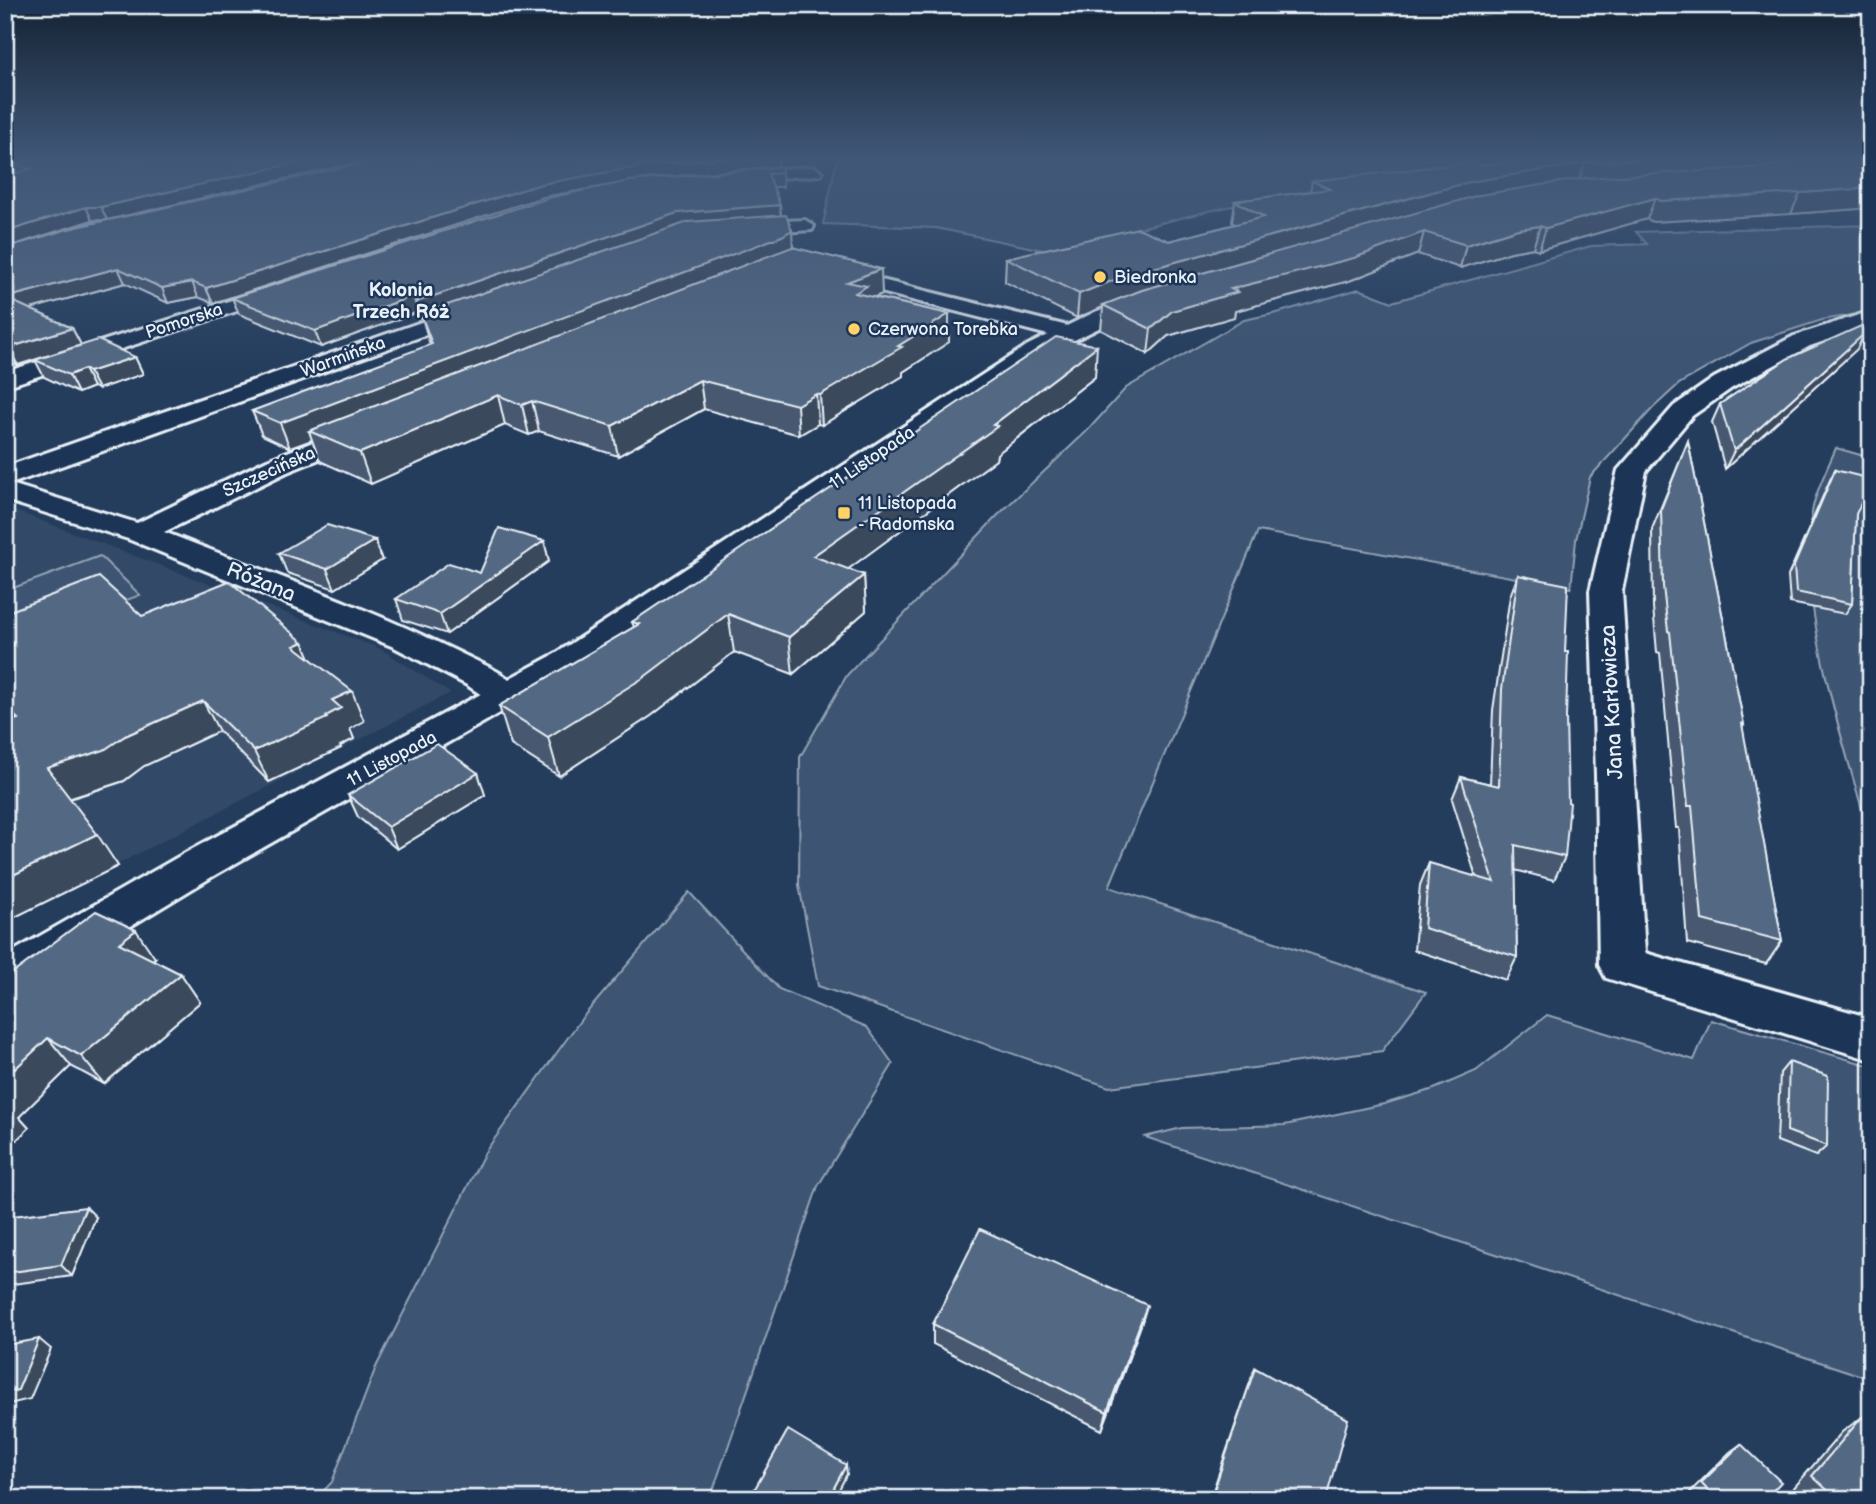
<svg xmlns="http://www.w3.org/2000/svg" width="1876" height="1504" font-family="'Balsamiq Sans',sans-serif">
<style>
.built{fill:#334a68}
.green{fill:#3e5472;stroke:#93a2b5;stroke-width:2}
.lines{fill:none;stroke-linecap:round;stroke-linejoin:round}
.minor-casing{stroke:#e8f1f8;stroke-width:6}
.secondary-casing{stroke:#e8f1f8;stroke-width:6}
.minor{fill:#1d3557;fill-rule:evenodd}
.secondary{fill:#1d3557;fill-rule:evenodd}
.wall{fill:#475970;stroke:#e8f1f8;stroke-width:2}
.shaded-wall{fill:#3a485b;stroke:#e8f1f8;stroke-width:2}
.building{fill:#536782;stroke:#e8f1f8;stroke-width:2}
.poi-dot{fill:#ffd166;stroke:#1d3557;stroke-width:2.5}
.labels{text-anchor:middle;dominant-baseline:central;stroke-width:5;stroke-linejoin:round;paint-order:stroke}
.far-poi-label{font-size:18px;fill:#e8f1f8;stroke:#1d3557;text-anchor:start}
.far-street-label{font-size:18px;fill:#e8f1f8;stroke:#1d3557}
.far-neighbourhood-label{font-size:19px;font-weight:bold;fill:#e8f1f8;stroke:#1d3557}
.street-label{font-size:21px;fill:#e8f1f8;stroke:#1d3557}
</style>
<rect width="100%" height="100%" fill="#253d5d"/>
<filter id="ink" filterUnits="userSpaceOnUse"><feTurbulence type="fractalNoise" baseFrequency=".0143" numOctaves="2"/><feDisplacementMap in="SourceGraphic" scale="14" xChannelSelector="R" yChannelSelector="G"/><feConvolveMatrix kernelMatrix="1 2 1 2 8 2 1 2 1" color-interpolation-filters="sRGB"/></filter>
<g filter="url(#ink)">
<path class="built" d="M5,507l376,142 69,44 -445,229z"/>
<g class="green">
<path d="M837,159h624l-248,51 -165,41 -112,-23 -113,-4z"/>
<path d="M1871,225v87l-49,8 -71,23 -72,41 -26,24 -63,69 -14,63 -5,48 -313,-57 -149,356 317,105 -44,59 -273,36 -291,-101 -19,-101 1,-128 47,-82 149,-158 92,-87 38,-42 118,-68 33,-7 82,-24 33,13 199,-56 56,-2 -11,-12z"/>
<path d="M1836,448l35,10v384c-25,-95 -77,-239 -58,-335 4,-19 15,-40 23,-59z"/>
<path d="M100,556l40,39 -135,52v-56z"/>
<path d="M689,892l90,97 88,38 26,37 -75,122 -108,313h-394l16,-17 44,-115 109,-215 97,-134z"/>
<path d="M1547,1015l147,45 17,-40 160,46v313l-726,-242 37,-9 103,-3 99,-21 50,-15 42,-18z"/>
</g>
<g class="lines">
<defs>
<g id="minor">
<path d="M23,159h23l-41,19v-11z"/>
<path d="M274,159h24l-216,81 -77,23v-12l63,-19z"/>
<path d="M814,167l8,5 -2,3 -91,7 -8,-5 8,-5z"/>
<path d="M805,220l9,6 -2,4 -75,5 -9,-6 9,-6z"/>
<path d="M833,268l243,60 3,5 -3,5 -8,2 -242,-62 -3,-4 3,-4z"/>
<path d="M285,283l7,2 3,4 -3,4 -287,94v-15z"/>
<path d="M473,304l8,1 3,5 -3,5 -470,169 126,39 130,-63 87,-34 9,-2 9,2 4,6 -4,6 -85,34 -123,60c99,39 201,74 296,121 22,11 52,22 66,43l-5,8 -13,3 -13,-3 -28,-19 -73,-38 -266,-108 -123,-39v-33z"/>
<path d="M1871,311v14l-61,21 -78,42 -40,28 -46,55 -24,120 23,362 226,65v42l-265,-82 -7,-13 -3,-190 -6,-184 28,-121 56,-64 40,-28 80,-42z"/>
</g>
<path id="secondary" d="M1152,293l8,1 3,5 -3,5 -47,17 -69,34 -465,313 -364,207 -193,117 -17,6v-42l180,-103 370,-199 473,-309 69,-34z"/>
</defs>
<use href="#minor" class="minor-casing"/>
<use href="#secondary" class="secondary-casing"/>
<use href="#minor" class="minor"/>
<use href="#secondary" class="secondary"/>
</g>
<g class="wall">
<path d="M371,159l-264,61h-15l-75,24 364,-85h397v7l-134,13 -13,2 151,-8 1,14h-10l7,18 1,10 12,32 89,47 -7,3 74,17v28l-46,30v4l-81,49 -4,-1 -19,11 -95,-26 -86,47 -79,-25 -10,4 -24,-10 -134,59 -51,-23 -8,-21 -22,8 -28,-13 -10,-24 178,-66 -8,-27h-2l-2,-6 -97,35 -82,-33 -7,-16 390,-115 -79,14 -330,106 -15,-6 -30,6 -43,-20 -95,26 42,19 9,17 -63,20 -13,-5v-184l13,-3 -4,-9z"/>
<path d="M1548,159h323v49l-80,6 -138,8 -6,-3 -108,31 -6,-2 -22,4 -51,16 -42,-14 -69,27 -114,30 -1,6 -66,19 -20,18 -47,-24 2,-23 -26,11 -72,-36 1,-24 163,-17 66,-17 -3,-2 3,-21 75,-9 2,-11 169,-16z"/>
<path d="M1857,349l-132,120 -13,-47 8,-18z"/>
<path d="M135,357l8,17 -45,15 -5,-2 -15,6 -34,-16 -9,-17z"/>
<path d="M1095,377l-98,77 -1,6 -148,109 16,6 2,36 -73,63 -59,-22 -83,64 -92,60 -48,-31 -12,-39 135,-79 -2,-5z"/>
<path d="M1688,441l56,284 -2,3 40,213 -16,23 -79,-21 -8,-115h-3l-16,-175 -3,-1 -4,-45 -1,-78z"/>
<path d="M1835,470l21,44 -4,90 -7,10 -55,-11 -2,-27 42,-96z"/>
<path d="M544,541l5,20 -102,73 -44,-14 -7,-21 84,-26z"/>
<path d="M279,553l103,7 -47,29 -48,-16z"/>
<path d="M1518,575l47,77v205l-11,23 -39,-10 2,87 -11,23 -92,-30 6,-65 9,-22 47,14 -24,-78 9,-22 29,7 3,-74 17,-114z"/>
<path d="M5,613l137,3 168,42 54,63 -14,8 4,10 -14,7 1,2 -72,34 -50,-51 -75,35 -20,15 -54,18 48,67 -113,56v-198l5,-2 -5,-4v-70l3,-1 -3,-4z"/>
<path d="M478,773l7,22 -88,54 -39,-32 -10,-22z"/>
<path d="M155,958l-2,2 28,14 19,28 -96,82 -33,-18 -52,51 10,11 -24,23v-172z"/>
<path d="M1789,1062l38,84 -11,10 -39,-15 3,-68z"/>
<path d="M5,1217h91l-24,59 -67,9z"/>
<path d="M1147,1305l-6,20 -39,105 -169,-86v-20z"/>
<path d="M1255,1368l71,131h-116z"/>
<path d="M1862,1417l9,82h-70l-9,-9 50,-58z"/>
<path d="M1741,1444l24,55h-68l-7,-7 40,-40z"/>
</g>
<g class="shaded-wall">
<path d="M312,159h59l-264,61 -6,-13z"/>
<path d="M716,159h62v7l-134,13 -101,18 -330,106 -7,-15 335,-104 101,-18z"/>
<path d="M1762,159h42l-47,13z"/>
<path d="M1585,163l-7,20 -475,122v2l-26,11 2,-24 45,-18 345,-94z"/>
<path d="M1871,188v20l-80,6 9,-21z"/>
<path d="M1655,198l-8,21 -108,31 7,-22z"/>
<path d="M780,205l1,14 -102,9 -259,90 -4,-16 261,-89z"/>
<path d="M86,207l6,13 -87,28v-16z"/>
<path d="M1540,226l-7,22 -22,4 -51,16 6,-23 52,-16z"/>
<path d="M792,230l1,20 -484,181 3,9 -22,8 -10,-25z"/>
<path d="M1424,232l-6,22 -69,27 -114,30 -1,6 -66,19 -20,18 3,-25 21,-18 59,-22z"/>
<path d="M118,268l7,15 -120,33v-18z"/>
<path d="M881,269l1,25 -15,6 1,13 -21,-31z"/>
<path d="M192,282l6,15 -30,6 -6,-15z"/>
<path d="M413,296l5,16 -97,35 -6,-16z"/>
<path d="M949,314v28l-46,30v4l-81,49 -2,-30z"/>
<path d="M72,328l9,17 -63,20 -10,-17z"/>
<path d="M1865,333l-8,16 -132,120 9,-18z"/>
<path d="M1097,346l-2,31 -98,77 -1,6 -180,133 -3,-37 180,-131z"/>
<path d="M135,357l8,17 -45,15 -9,-17z"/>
<path d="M84,369l9,18 -15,6 -9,-18z"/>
<path d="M700,380l4,29 -86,47 -6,-30z"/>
<path d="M816,394l2,30 -19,11 -2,-30z"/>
<path d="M498,395l7,30 -134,59 -11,-31z"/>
<path d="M532,401l7,30 -10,4 -7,-30z"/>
<path d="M375,540l7,20 -47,29 -8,-20z"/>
<path d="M544,541l5,20 -102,73 -7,-20z"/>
<path d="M864,575l2,36 -73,63 -4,-37z"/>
<path d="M728,614l6,38 -83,64 -92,60 -11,-39z"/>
<path d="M303,642l13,30 -22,-26z"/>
<path d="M352,691l12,30 -14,8 4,10 -14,7 1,2 -72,34 -15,-31 72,-35 6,-16z"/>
<path d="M203,701l16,30 -75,35 -20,15 -56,18 -21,-31 78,-32z"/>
<path d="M478,773l7,22 -88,54 -9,-22z"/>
<path d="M97,834l21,32 -113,56v-43z"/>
<path d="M136,930l19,28 -16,13 -20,-28z"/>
<path d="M181,974l19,28 -96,82 -23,-28z"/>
<path d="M48,1038l23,28 -52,51 10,11 -24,23v-73z"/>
<path d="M86,1207l10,10 -24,59 -11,-11z"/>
<path d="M1147,1305l-6,20 -39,105 5,-18z"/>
<path d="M39,1339l12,10 -21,50 -25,6v-13z"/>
<path d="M846,1465l1,9 -13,25h-6z"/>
</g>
<g class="building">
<path d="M34,159h278l-211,48h-15l-81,25v-56l26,-7 -17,-5z"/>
<path d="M381,159h335l-74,7 -101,18 -335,104 -14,-6 -30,6 -44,-20 -113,30v-50l63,-19z"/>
<path d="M1548,159h102l-65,4 -116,19 -345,94 -45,18 -73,-36 132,-30 31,13 95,-24 -29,-16 95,-12 -18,-8 163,-19 6,3z"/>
<path d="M1802,159h69v29l-71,5 -139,8 -6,-3 -109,30 -6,-2 -22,3 -52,16 -42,-13 -70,26 -123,31 7,3 -66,19 -21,18 -48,-24 39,-15 337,-95 106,-17 181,-11z"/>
<path d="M781,167l1,6 -14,1 12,31 -103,8 -261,89 -3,-6 -98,35 -83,-33 320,-101 78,-16z"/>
<path d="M786,215l6,15 -10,6 -502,187 -28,-12 180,-67 -11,-30 267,-92z"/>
<path d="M792,247l89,22 -34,13 20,4 -12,7 94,21 -51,32 4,1 -82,48 -4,-1 -19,11 -97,-25 -88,46 -80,-25 -10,4 -24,-10 -138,58 -51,-22z"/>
<path d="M10,300l62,28 -64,20 -3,-1v-46z"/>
<path d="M1861,326l4,7 -131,118 -14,-47 67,-45z"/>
<path d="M1056,337l41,9 -104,79 5,1 -185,130 51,19 -75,62 -61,-23 -85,64 -95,59 -49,-31 140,-82 -7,-2z"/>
<path d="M98,340l37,17 -46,15 -5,-3 -15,6 -34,-15z"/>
<path d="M1688,441l56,284 -2,-1 40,217 -80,-21 -10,-114h-4l-18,-174 -2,-1 -5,-45 -2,-77z"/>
<path d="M1835,470l36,9v3l-15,32 -4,90 -56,-12 -2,-26z"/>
<path d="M327,525l48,15 -48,29 -48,-16z"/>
<path d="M499,528l45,13 -104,73 -44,-15 53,-36 31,10z"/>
<path d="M1518,575l50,10 -3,67h3l-2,66 2,84 2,1 -5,54 -50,-12 2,112 -93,-29 5,-65 65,19 -33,-105 38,9 3,-97z"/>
<path d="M99,577l43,39 87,-35 74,61 -9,4 58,45 -20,9 9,8 -15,8 1,2 -73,33 -51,-50 -78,35 -21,14 -57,18 50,66 -92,45v-155l13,-5 -13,-12v-59l9,-3 -9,-10v-22z"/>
<path d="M437,744l41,29 -90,54 -40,-32z"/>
<path d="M96,911l40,19 -17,13 62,31 -100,82 -33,-18 -43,40v-99z"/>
<path d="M1789,1062l39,14 -1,70 -40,-15z"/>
<path d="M86,1207l-25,58 -56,8v-56z"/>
<path d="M980,1229l167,76 -40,107 -174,-88z"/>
<path d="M39,1339l-21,51 -13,2v-47z"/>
<path d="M1255,1368l93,51 -22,80h-115z"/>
<path d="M1862,1417l9,8v74h-34l-25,-23z"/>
<path d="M788,1430l58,35 -18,34h-79z"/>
<path d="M1741,1444l40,38 -16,17h-49l-15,-16z"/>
</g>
</g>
<linearGradient id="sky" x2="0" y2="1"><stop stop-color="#142233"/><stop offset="0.43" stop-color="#405778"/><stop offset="1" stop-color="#405778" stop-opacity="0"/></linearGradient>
<rect width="1876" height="370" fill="url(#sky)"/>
<g class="poi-dot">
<circle cx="1100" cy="277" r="7"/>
<circle cx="854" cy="329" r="7"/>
<rect x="837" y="506" width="14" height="14" rx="3.5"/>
</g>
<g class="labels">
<g class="far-poi-label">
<text x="1114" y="277">Biedronka</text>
<text x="868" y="329">Czerwona Torebka</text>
<text x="858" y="503">11 Listopada<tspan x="858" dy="21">- Radomska</tspan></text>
</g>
<g class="far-street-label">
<text transform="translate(184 321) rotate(-18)">Pomorska</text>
<text transform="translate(343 357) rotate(-20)">Warmińska</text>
<text transform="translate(872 458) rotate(-34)">11 Listopada</text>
<text transform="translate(269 472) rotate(-24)">Szczecińska</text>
<text transform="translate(392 759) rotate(-28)">11 Listopada</text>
</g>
<g class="far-neighbourhood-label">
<text x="401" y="290">Kolonia<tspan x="401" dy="22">Trzech Róż</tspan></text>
</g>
<g class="street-label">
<text transform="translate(261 582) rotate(22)">Różana</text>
<text transform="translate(1612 702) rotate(-93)">Jana Karłowicza</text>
</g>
</g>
<rect width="1876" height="1504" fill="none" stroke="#1d3557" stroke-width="28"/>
<rect x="14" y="14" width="1848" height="1476" fill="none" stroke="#e8f1f8" stroke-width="2.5" filter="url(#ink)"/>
</svg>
